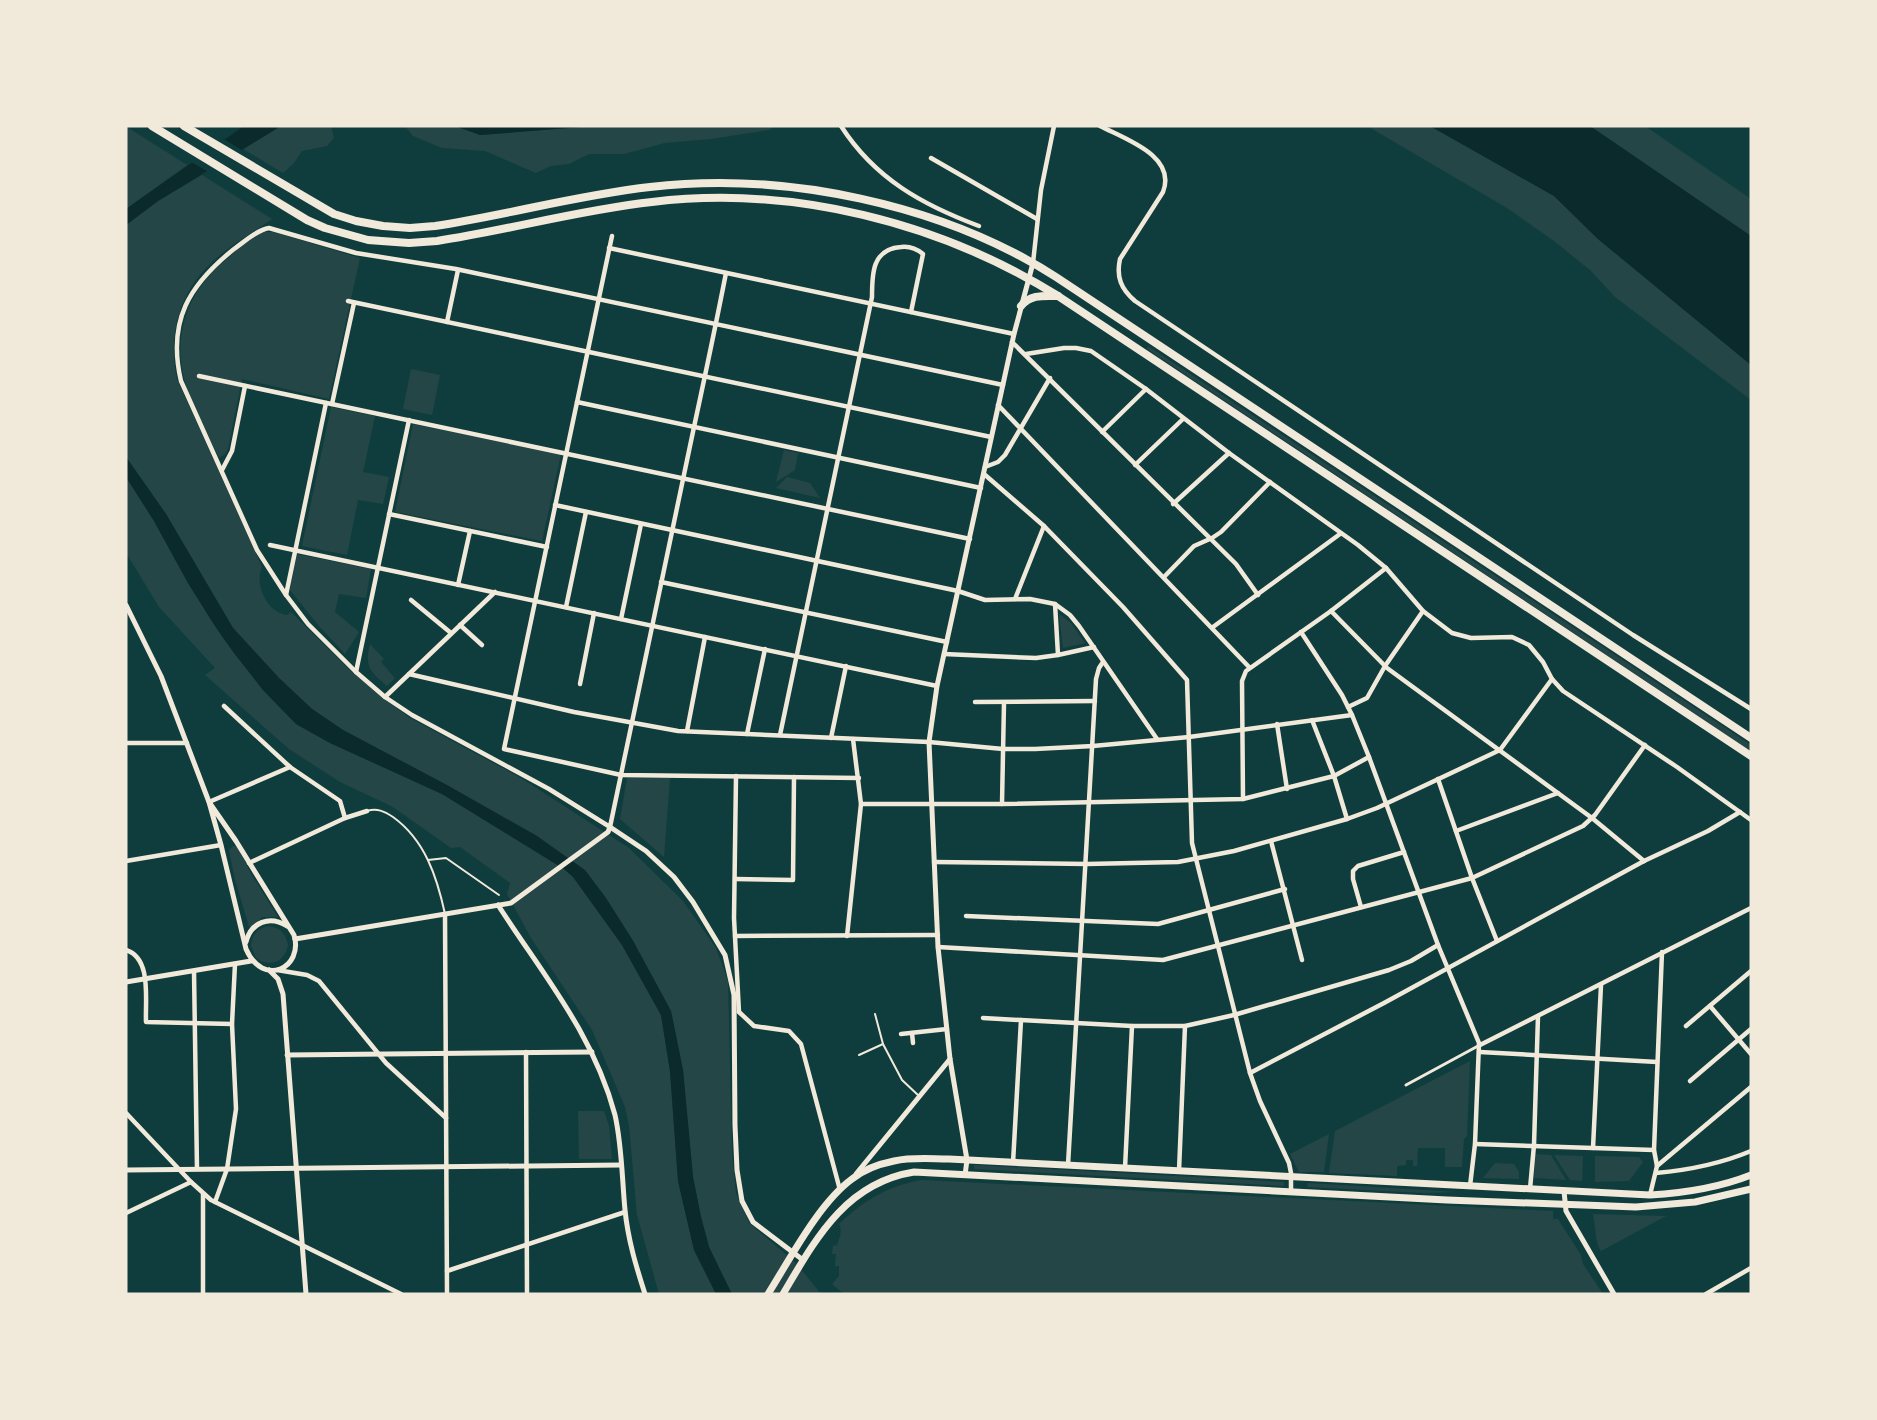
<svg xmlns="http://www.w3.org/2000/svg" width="1877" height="1420" font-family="'Libre Baskerville',serif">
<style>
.green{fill:#244646}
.water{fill:#0a2a2b}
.pier{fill:#0f3d3e}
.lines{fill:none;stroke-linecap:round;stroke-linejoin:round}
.service{stroke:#f1e9da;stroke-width:2}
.pedestrian{stroke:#f1e9da;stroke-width:3}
.minor{stroke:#f1e9da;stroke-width:4.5}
.tertiary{stroke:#f1e9da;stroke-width:5}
.primary{stroke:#f1e9da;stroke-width:7}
.trunk{stroke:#f1e9da;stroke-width:8}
</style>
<rect width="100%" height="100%" fill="#0f3d3e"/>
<g class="green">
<path d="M281,126h50l3,12 -7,8 -25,5 -8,12 -11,10 -40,-24z"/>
<path d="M405,126h50l26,9 113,-9h182l-7,4 -58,9 -46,4 -41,11h-35l-20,10 -18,2 -15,7 -51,-22 -43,-3 -29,-12z"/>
<path d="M1367,126h63l124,70 44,43 153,126v35l-136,-103 -24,-26 -37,-30 -47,-33z"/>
<path d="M1590,126h55l106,73v37z"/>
<path d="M127,127l60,38 -61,44v-80z"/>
<path d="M202,175l70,44c-21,15 -45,28 -63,46 -31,30 -41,73 -32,114l85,188c-8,17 5,46 25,48l4,-3 60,59 32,27 27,20 111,60 108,70 54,53 33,47 12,33 4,172 4,40 13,30 47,40 25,31h-89l-2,-2 -21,-45 -8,-30 -8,-40 -10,-107 -12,-59 -39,-72 -95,-103 -194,-106 -31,-21 -33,-31 -46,-50 -67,-114 -40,-57v-232l32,-24z"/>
<path d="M265,232h9l86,26 -31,141 -87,-20 -14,70 -3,5 -6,4c-11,-24 -25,-47 -33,-72 -14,-46 -1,-90 35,-122 13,-11 28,-26 44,-32z"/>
<path d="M1148,346l585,387 18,12v6l-604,-402z"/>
<path d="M411,369l29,6 -8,40 -29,-6z"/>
<path d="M331,407l44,9 -12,56 26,5 -6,27 -25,-4 -11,55 -45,-9z"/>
<path d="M413,424l148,30 -19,87 -147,-29z"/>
<path d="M784,450l14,3 -3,17 -19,12z"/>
<path d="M126,477l28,44 34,62 34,54 41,53 33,34 34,19 112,51 122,75 9,7 49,69 39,70 9,56 8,110 16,69 22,44h-57l-22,-79 -8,-89 -4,-19 -33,-77 -61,-92 -24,-44 3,-11 -50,-36 -9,1 -58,-41 -53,-25 -51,-33 -84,-74 10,-7 -56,-61 -31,-51h-2z"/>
<path d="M787,477l23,6 10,15 -44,-10z"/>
<path d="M297,554l74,15 -5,29 -27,-4 -4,18 24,20 -14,22 -26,-28 -29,-36z"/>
<path d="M1059,614l12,9 14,20 -22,5z"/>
<path d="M370,644l14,15 -3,3 14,16 -8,8c-16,-14 -23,-19 -17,-42z"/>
<path d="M627,778h43l-6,79 -44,-38z"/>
<path d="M233,846l5,1 12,25 28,45h-16l-12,13 -15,-50 -6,-30z"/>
<path d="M269,926c12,2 17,8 19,19 -3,17 -18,23 -32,13l-5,-12c1,-12 7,-18 18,-20z"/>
<path d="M1470,1061l-3,75 -3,3 -2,28h-17v-19h-27l-1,18h-4v-6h-7v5l-9,1v10l-68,-3 6,-42z"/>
<path d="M578,1111h26l5,15 3,33h-33z"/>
<path d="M1329,1134l-5,38h-25l-9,-18z"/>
<path d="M1535,1154l16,1 15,25 -32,-2z"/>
<path d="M1554,1155l29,1 -1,25 -12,-1z"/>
<path d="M1595,1156l44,1 4,5 -14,19 -34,1z"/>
<path d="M1495,1163l19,1 5,8v7l-36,-1z"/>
<path d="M974,1165l310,17v4l-310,-17z"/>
<path d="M922,1180l631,31v8h5l23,36 2,9 20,30h-759l-12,-10 7,-8v-10h-4l1,-12h-4l1,-8 4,-1c2,-6 6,-15 2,-21 24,-23 50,-39 83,-44z"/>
<path d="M1308,1183l134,8 15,1 -33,1 -117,-6z"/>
<path d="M1593,1214l73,2 -65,35c-7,-10 -5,-25 -8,-37z"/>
</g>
<g class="water">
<path d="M244,126h37l-123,75 -32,24v-16z"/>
<path d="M455,126h139l-114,9z"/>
<path d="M1430,126h160l161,110v129l-153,-126 -44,-43z"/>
<path d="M126,457l40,57 67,114 46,50 33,31 31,21 104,55 90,51 48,34 21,28 26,41 39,72 12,59 10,107 8,40 8,30 23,47h-16l-22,-44 -16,-69 -8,-110 -9,-56 -39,-70 -49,-68 -9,-8 -122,-75 -112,-51 -34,-19 -33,-34 -29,-37 -21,-30 -25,-40 -34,-62 -28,-44z"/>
</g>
<path class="pier" d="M222,138l23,14 -35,21 -22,-13z"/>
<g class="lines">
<g class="service">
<path d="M367,811c10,-3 17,0 26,6 32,23 44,60 52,97"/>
<path d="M428,860l18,-2 53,37"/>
<path d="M875,1014l8,30 19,36 17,16"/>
<path d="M859,1055l24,-11"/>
</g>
<path class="pedestrian" d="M1406,1085l72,-39"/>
<g class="minor">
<path d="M841,126c34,53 82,79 138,100"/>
<path d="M1100,126c25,13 77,30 63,66l-43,67c-4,18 1,30 15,42l498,334 118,74"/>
<path d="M931,158l106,61"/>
<path d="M612,236l-108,513 117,26 238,3"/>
<path d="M609,248l405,86"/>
<path d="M1033,263l8,-73 13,-64"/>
<path d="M726,273c-10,51 -21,103 -32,154l-84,400 -61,-38 -137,-74 -27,-18 -29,-25 -48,-48 -22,-29 -29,-45 -76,-169c-14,-60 8,-96 53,-132 10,-7 23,-19 35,-21l87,25 100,16 547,116"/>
<path d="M348,301l643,136"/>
<path d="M447,322l11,-52"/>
<path d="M1012,342l224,222 22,31"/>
<path d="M1026,354l38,-6h12l15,3 55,38 83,64 129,92 28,23 37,43 29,22 19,5 41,-1 17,8 14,17 9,17 11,12 114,76 74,53"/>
<path d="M199,376l771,163"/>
<path d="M577,402l404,86"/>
<path d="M332,404l22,-101"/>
<path d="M998,405l251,262"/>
<path d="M1102,432l44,-43"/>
<path d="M1135,465l48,-46"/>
<path d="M985,467l13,-5 7,-7 45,-77"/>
<path d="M222,470l10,-19 13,-65"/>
<path d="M984,474l60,52 79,81 64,73 5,163 58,230 10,28 29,62 2,10v19"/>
<path d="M1173,504l56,-51"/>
<path d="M555,505l403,86 27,9 45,-1 25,5 15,11 9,11 78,113"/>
<path d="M389,514l158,33"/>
<path d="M270,545l667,141"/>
<path d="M1164,577l30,-31 18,-8 9,-6 49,-50"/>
<path d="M661,582l286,60"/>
<path d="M458,585l12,-54"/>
<path d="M286,595l40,-192"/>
<path d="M1015,599l29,-73"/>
<path d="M411,600l40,33"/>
<path d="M1055,604l3,51"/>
<path d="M566,607l20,-95"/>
<path d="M1331,611l56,57 205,150 52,43"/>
<path d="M621,619l20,-95"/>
<path d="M460,625l22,20"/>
<path d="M1213,627l127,-93"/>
<path d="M1301,632l41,63 10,20 17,42 69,188 41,98 -4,101 -5,42"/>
<path d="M944,654l92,4 22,-3 36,-8"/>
<path d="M356,672l53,-252"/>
<path d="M409,674l165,38 104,19 251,11 74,7h32l58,-3 96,-9 163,-22"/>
<path d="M580,684l14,-71"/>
<path d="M385,697l110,-105"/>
<path d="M975,702l120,-1"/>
<path d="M224,706l66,61 50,34 5,17"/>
<path d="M1348,707l19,-9 18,-32 38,-55"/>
<path d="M1312,720l22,56 13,43"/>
<path d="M1277,724l10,65"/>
<path d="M687,731l18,-94"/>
<path d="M747,734l18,-85"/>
<path d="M780,735l92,-438c0,-23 0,-48 29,-50 8,-1 16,2 22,7l-12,58"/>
<path d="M831,738l15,-72"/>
<path d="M126,743h61"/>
<path d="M736,776l-2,142 5,94"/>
<path d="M1438,779l34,99 25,63"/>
<path d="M1243,799l-1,-118 4,-10 85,-60 55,-43"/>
<path d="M209,802l81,-35"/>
<path d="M861,804h141l241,-5 91,-23 35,-19"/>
<path d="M1002,804l2,-101"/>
<path d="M1456,831l102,-38"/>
<path d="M1271,841l31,119"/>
<path d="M126,861l95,-16"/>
<path d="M934,862l153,2 91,-2 56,-11 113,-32 30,-11 123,-58 52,-71"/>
<path d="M249,863l96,-45 22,-7"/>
<path d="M735,879l58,1 1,-103"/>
<path d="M1361,907l-8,-28v-8l5,-5 46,-14"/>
<path d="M445,914l2,380"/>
<path d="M966,916l192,8 127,-35"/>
<path d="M735,936l203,-1"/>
<path d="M847,936l14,-132 -8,-65"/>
<path d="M938,947l225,13 309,-82 111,-52 12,-11 50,-70"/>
<path d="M126,950c26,8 19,50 20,72l86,2"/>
<path d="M277,970l30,5 12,6 67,82 60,55"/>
<path d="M194,971l3,198"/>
<path d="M1710,1006l41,48"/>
<path d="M739,1012l15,14 35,5 12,13 39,146"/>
<path d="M983,1018l149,8h53l49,-11 155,-45 22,-9 27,-16"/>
<path d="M1686,1026l65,-55"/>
<path d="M912,1033l1,10"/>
<path d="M901,1034l46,-5"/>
<path d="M1480,1045l271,-137"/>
<path d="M526,1052l1,242"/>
<path d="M1480,1052l177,10"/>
<path d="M1250,1073l134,-70 260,-142 64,-30 32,-19"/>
<path d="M1690,1081l61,-52"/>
<path d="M126,1113l65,69 20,18 190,94"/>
<path d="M1475,1144l179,6"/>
<path d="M1593,1148l8,-163"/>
<path d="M1013,1163l8,-143"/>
<path d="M1068,1165l28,-486 3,-11 4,-6"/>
<path d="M1657,1166l94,-79"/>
<path d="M1125,1168l7,-142"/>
<path d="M1179,1171l6,-145"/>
<path d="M1656,1173c34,-3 64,-9 95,-22"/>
<path d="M1530,1189l4,-44 4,-129"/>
<path d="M1650,1195l7,-29 -3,-16 8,-198"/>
<path d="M215,1202l12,-33 9,-60 -4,-85 3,-60"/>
<path d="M126,1213l65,-31"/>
<path d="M447,1271l178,-59"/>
<path d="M203,1294v-100"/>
<path d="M1706,1294l45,-26"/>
</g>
<g class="tertiary">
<path d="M126,605l35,71 48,126 12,43 25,104c17,39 58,19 48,-14l-58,-94 -27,-39"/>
<path d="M498,905c45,70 95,128 117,210 7,31 7,64 10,95 3,30 11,56 20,84"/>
<path d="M295,939l216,-36 97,-71 2,-5 36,24 28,26 19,25 32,53 9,40 1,130 2,45 5,31 11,21 50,38"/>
<path d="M246,942c5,-20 24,-27 41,-16"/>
<path d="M269,970l9,9 5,15 23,300"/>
<path d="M126,982l125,-21"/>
<path d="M287,1055l305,-3"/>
<path d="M126,1170l495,-5"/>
<path d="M856,1174l94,-115"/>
<path d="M965,1175l2,-15 -17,-101 -12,-112 -9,-205 8,-56 77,-352 19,-71"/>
<path d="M1564,1191l2,20 48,83"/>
</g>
<g class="primary">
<path d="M768,1294c22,-35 51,-91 84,-115 11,-9 27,-15 42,-18 18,-4 37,-2 55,-2l701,36c35,-2 68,-7 101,-20"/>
<path d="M783,1294c32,-54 62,-111 131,-122l533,28 189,7 59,-5 56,-13"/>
</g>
<g class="trunk">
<path d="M152,126l155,94 18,8 43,12 41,3 28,-2c72,-11 142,-31 215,-39 140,-17 287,20 406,94l693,460"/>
<path d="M184,126l150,88 22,7 27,5 27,2 25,-2c72,-11 143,-31 215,-39 134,-16 292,17 406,90l695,461"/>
<path d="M1021,306c10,-12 23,-10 37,-10"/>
</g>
</g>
<rect width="1877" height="1420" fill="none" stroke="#f1e9da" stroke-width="255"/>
</svg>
